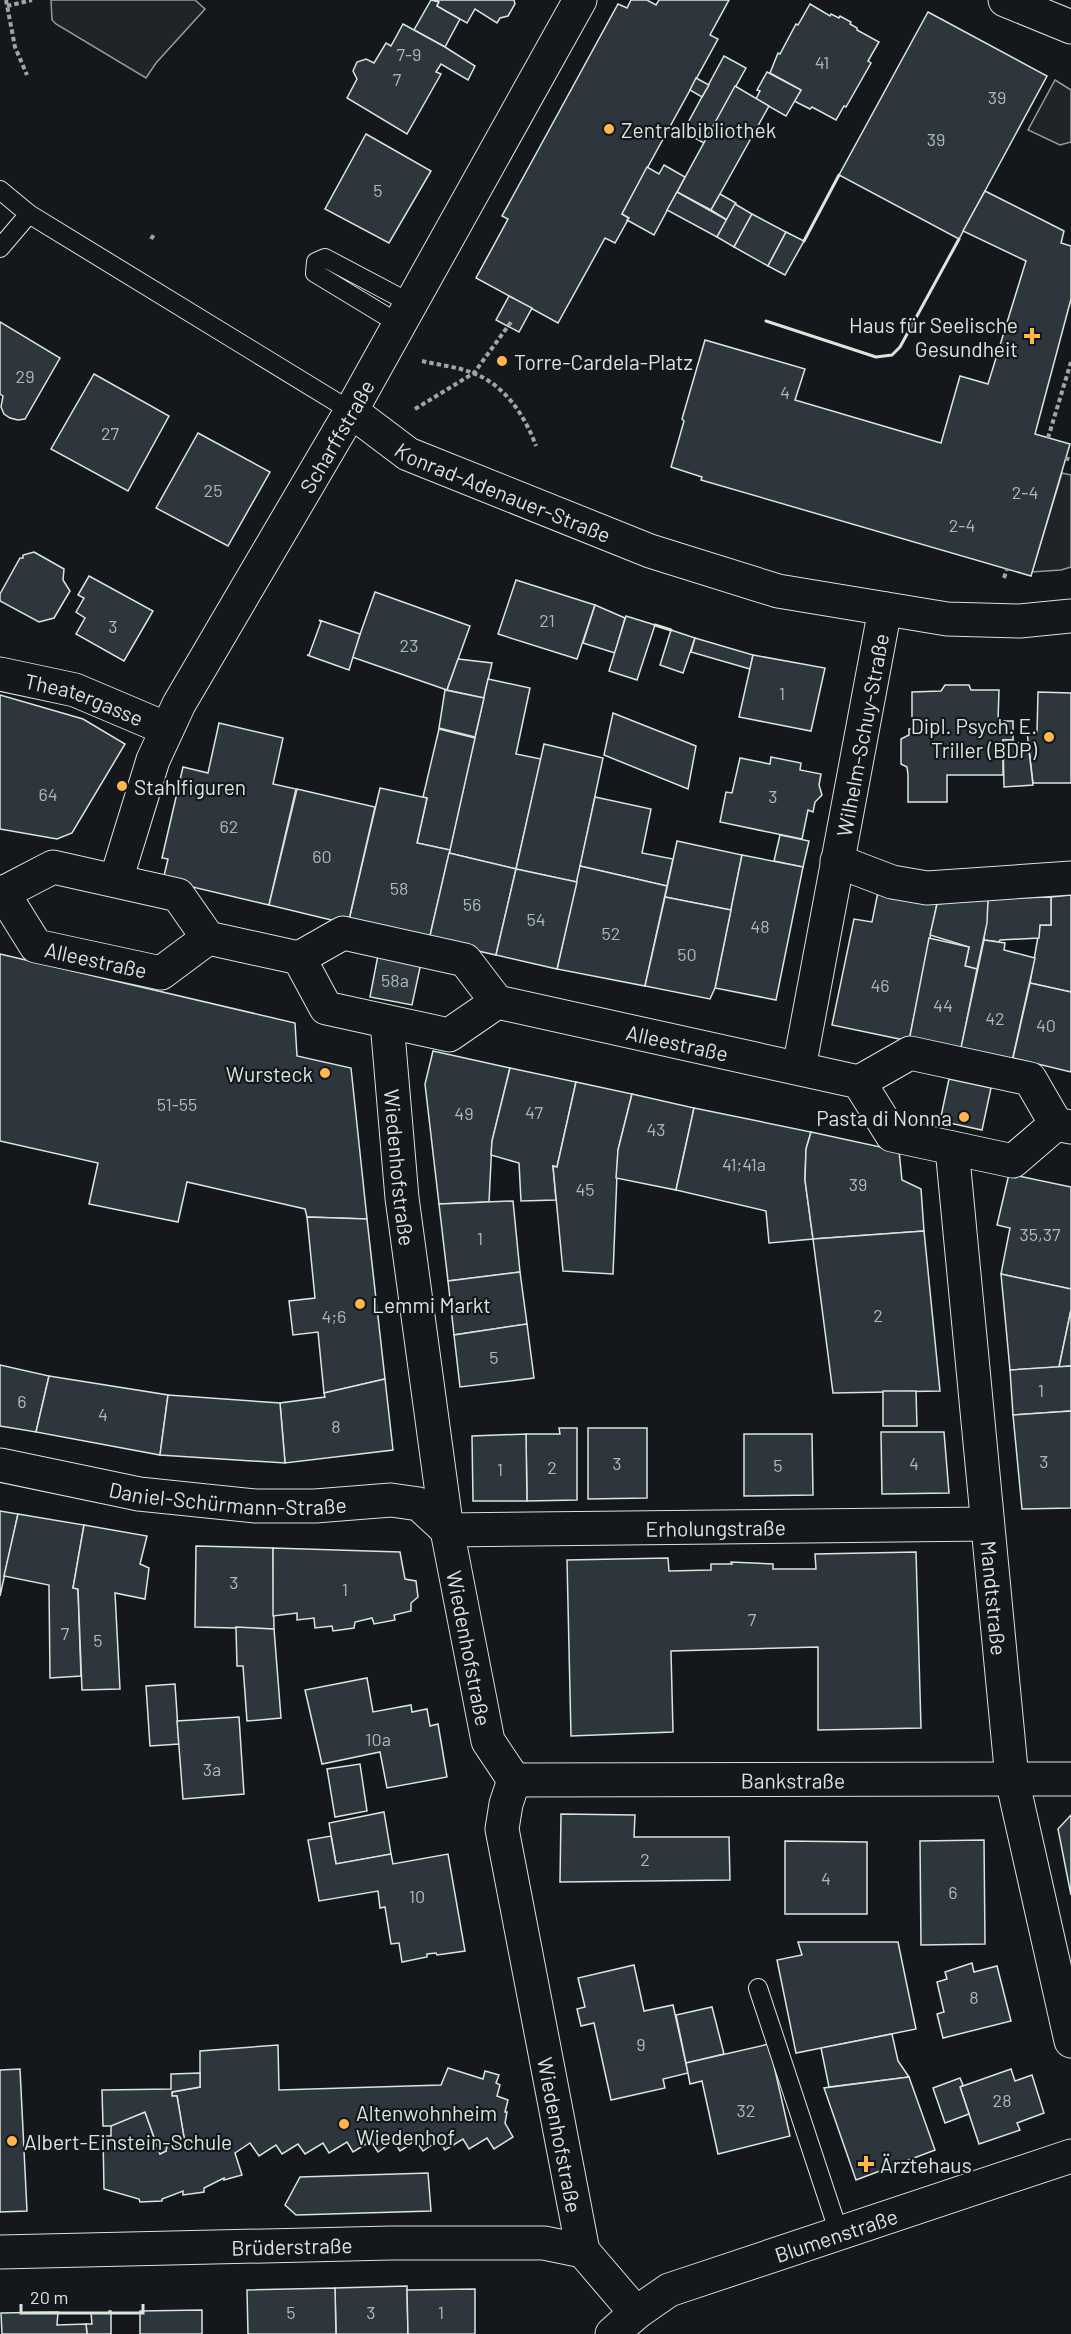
<svg xmlns="http://www.w3.org/2000/svg" width="1071" height="2334" font-family="Barlow,sans-serif">
<style>
.green{fill:#202428;stroke:#939e99;stroke-width:1.5}
.building{fill:#2c363c;stroke:#d8e6dc;stroke-width:1.5}
.lines{fill:none;stroke-linecap:round;stroke-linejoin:round}
.lane-casing{stroke:#d8e6dc;stroke-width:20}
.street-casing{stroke:#d8e6dc;stroke-width:35}
.secondary-casing{stroke:#d8e6dc;stroke-width:35}
.path{stroke:#9da8a2;stroke-width:4;stroke-dasharray:4.5 3;stroke-linecap:butt}
.lane{stroke:#14181c;stroke-width:18}
.street{stroke:#14181c;stroke-width:33}
.secondary{stroke:#14181c;stroke-width:33}
.wall{stroke:#d8e6dc;stroke-width:3}
.poi-dot{fill:#ffb74d;stroke:#14181c;stroke-width:2}
.labels{text-anchor:middle;dominant-baseline:central;stroke-width:4.5;stroke-linejoin:round;paint-order:stroke}
.number-label{font-size:18px;fill:#adbab4}
.poi-label{font-size:21px;fill:#d8e6dc;stroke:#14181c;text-anchor:start}
.street-label{font-size:21px;fill:#d8e6dc;stroke:#14181c}
</style>
<rect width="100%" height="100%" fill="#14181c"/>
<g class="green">
<path d="M51,0h144l10,9 -49,54 -10,15 -90,-54 -4,-4z"/>
<path d="M1055,80l16,10v52l-11,3 -32,-15z"/>
<path d="M1062,473l9,2v92l-10,3 -29,2z"/>
</g>
<g class="building">
<path d="M431,0l8,2 -2,4 23,13 -15,28 -31,-17z"/>
<path d="M434,0h80l1,4 -7,12 -8,2 -3,5 -22,-14 -8,14 -30,-17 2,-4z"/>
<path d="M631,0h16l9,5 3,-5h70l-19,35 8,4 -96,175 7,4 -14,25 -10,-5 -47,85 -29,-16 -11,19 -15,-8 10,-20 -37,-20 32,-59 -6,-3 116,-212 9,4z"/>
<path d="M810,4l20,12 1,-2 8,4 1,-2 11,6 -1,2 7,4v2l22,12 -11,19 3,2 -25,44 -2,-1 -8,14 -24,-13 -2,2 -16,-8 7,-11 -31,-17 8,-20 2,1 16,-30 2,1z"/>
<path d="M928,12l119,64 -88,163 -120,-64z"/>
<path d="M403,24l42,23 30,19 -7,14 -27,-16 -5,8 5,2 -34,60 -60,-36 10,-19 -4,-8 4,-9 9,-3 8,4 12,-20 5,3z"/>
<path d="M724,56l22,12 -42,75 -21,-11z"/>
<path d="M767,72l34,18 -15,26 -30,-17 4,-8 -3,-1z"/>
<path d="M696,78l13,7 -7,12 -12,-7z"/>
<path d="M735,86l34,20 -58,104 -34,-18z"/>
<path d="M366,134l65,37 -42,72 -64,-34z"/>
<path d="M664,165l21,12 -31,58 -27,-15 2,-2 -7,-4 25,-47 12,7z"/>
<path d="M985,191l79,40 -3,12 10,3v53l-36,135 35,10 -39,132 -330,-96 1,-3 -31,-10 13,-46 -2,-2 23,-79 100,29 -10,31 146,43 19,-67 28,8 38,-123 -63,-30z"/>
<path d="M677,192l50,28 -10,17 -50,-27z"/>
<path d="M720,194l16,9 -9,17 -16,-10z"/>
<path d="M735,204l17,10 -18,33 -17,-10z"/>
<path d="M752,214l34,18 -18,34 -34,-19z"/>
<path d="M786,232l18,9 -19,34 -17,-9z"/>
<path d="M509,296l23,12 -13,24 -23,-12z"/>
<path d="M0,322l60,36 -35,61 -7,1 -8,-2 -6,-4 -3,-7 2,-11 -3,-2z"/>
<path d="M94,374l75,42 -41,75 -77,-42z"/>
<path d="M198,433l72,39 -42,74 -72,-38z"/>
<path d="M34,552l30,17 -1,11 7,11 -16,27 -15,4 -39,-21v-7l20,-36h3v-3z"/>
<path d="M89,576l64,35 -29,50 -48,-27 9,-16 -9,-6 8,-14 -6,-3z"/>
<path d="M516,580l79,25 -18,54 -79,-25z"/>
<path d="M375,592l95,34 -23,64 -95,-33z"/>
<path d="M595,605l30,13 -10,35 -32,-10z"/>
<path d="M626,616l29,9 -18,55 -28,-9z"/>
<path d="M319,620l41,14 -11,36 -42,-15h2l12,-33z"/>
<path d="M671,630l24,8 -12,35 -23,-8z"/>
<path d="M695,638l58,17 -3,14 -59,-17z"/>
<path d="M753,655l72,13 -14,63 -72,-14z"/>
<path d="M458,659l34,4 -8,35 -37,-8z"/>
<path d="M488,679l42,9 -14,66 25,5 -25,110 -67,-16z"/>
<path d="M945,685h24l2,5h28l-1,31h15v19h-10v35h-56v27h-39v-27l-1,-8 -6,-3v-25l8,-4v-6h3v-37l29,-1z"/>
<path d="M445,690l39,8 -9,39 -36,-9z"/>
<path d="M1038,692l33,1v90h-38l-6,-51h10z"/>
<path d="M0,695l83,24 42,25 -53,89 -15,6 -57,-10z"/>
<path d="M613,713l83,33 -8,43 -84,-34z"/>
<path d="M219,723l64,15 -10,46 23,5 -27,116 -106,-25 5,-21 -6,-1 21,-91 25,6z"/>
<path d="M439,729l36,9 -25,112 -33,-7 10,-45 -4,-1z"/>
<path d="M1003,740h10v3h15l5,42 -29,2z"/>
<path d="M544,744l59,14 -26,124 -61,-13z"/>
<path d="M771,757l30,6 -1,7 21,4 -2,11 3,10 -7,7 -2,10 -5,-2 -6,29 -82,-17 6,-30 6,1 8,-35 30,6z"/>
<path d="M380,788l47,10 -10,45 33,7 -21,90 -81,-16z"/>
<path d="M297,789l78,18 -27,117 -79,-19z"/>
<path d="M595,797l56,12 -9,44 31,6 -6,27 -87,-20z"/>
<path d="M780,835l29,6 -6,26 -29,-6z"/>
<path d="M677,841l65,14 -11,55 -66,-13z"/>
<path d="M449,853l67,16 -20,86 -67,-15z"/>
<path d="M742,855l61,12 -27,133 -61,-12z"/>
<path d="M580,866l87,20 -22,100 -88,-17z"/>
<path d="M516,869l61,13 -20,87 -61,-14z"/>
<path d="M878,892l59,12 -28,137 -77,-16 22,-106 18,3z"/>
<path d="M1071,895v97l-41,-9 10,-58h11v-28z"/>
<path d="M665,897l66,13 -16,78 -5,11 -65,-13z"/>
<path d="M1051,897v28h-11l-1,13 -39,2 -1,2 -15,-2 4,-41z"/>
<path d="M988,899l-1,24 -10,46 -12,-3 4,-19 -39,-12 7,-31z"/>
<path d="M929,938l40,9 -4,19 12,3 -17,85 -51,-13z"/>
<path d="M984,940l21,3 -1,7 31,8 -24,108 -52,-9z"/>
<path d="M0,954l295,69 2,33 54,12 16,151 -60,-2 -2,-8 -118,-27 -9,40 -89,-18 9,-41 -98,-22z"/>
<path d="M378,955l43,8 -9,42 -42,-8z"/>
<path d="M1030,983l41,9v80l-58,-14z"/>
<path d="M433,1051l77,17 -18,73 -3,61 -50,2 -14,-120z"/>
<path d="M510,1068l66,14 -19,85 -4,-1 3,34 -35,1 -2,-38 -28,-8 1,-14z"/>
<path d="M949,1079l42,9 -9,42 -42,-9z"/>
<path d="M576,1082l56,12 -14,56 -5,124 -50,-3 -10,-105 4,1z"/>
<path d="M632,1094l62,14 -18,82 -60,-12 2,-28z"/>
<path d="M694,1108l117,24 -5,17 -1,31 8,59 -44,4 -3,-32 -90,-21z"/>
<path d="M811,1132l88,19 3,29 19,9 3,42 -111,8 -8,-59 1,-31z"/>
<path d="M1009,1174l62,13v102l-70,-15 9,-46 -13,-3z"/>
<path d="M513,1201l7,71 -72,9 -9,-77z"/>
<path d="M307,1217l60,2 18,160 -61,14 -6,-61 -25,3 -4,-34 26,-3z"/>
<path d="M924,1231l16,160 -107,2 -20,-154z"/>
<path d="M520,1272l7,52 -73,11 -6,-54z"/>
<path d="M1001,1274l70,15v21l-12,57 -49,3z"/>
<path d="M1071,1310v56l-12,1z"/>
<path d="M527,1324l7,54 -74,9 -6,-52z"/>
<path d="M0,1365l49,11 -13,56 -36,-6z"/>
<path d="M1071,1366v45l-58,4 -3,-45z"/>
<path d="M49,1376l119,19 -8,60 -124,-23z"/>
<path d="M385,1379l8,71 -108,13 -5,-60 45,-6 -1,-4z"/>
<path d="M883,1391h33l1,35h-34z"/>
<path d="M168,1395l112,8 5,60 -125,-8z"/>
<path d="M1071,1411v97l-49,1 -9,-94z"/>
<path d="M559,1428h18v72l-50,1 -1,-67h34z"/>
<path d="M588,1428h59v70l-59,1z"/>
<path d="M881,1432h63l5,61 -67,1z"/>
<path d="M526,1434l1,67h-54l-1,-65z"/>
<path d="M744,1434h68l1,61 -69,1z"/>
<path d="M0,1511l18,3 -18,82z"/>
<path d="M18,1514l66,11 -11,63 5,1 3,87 -31,2 -1,-93 -45,-9z"/>
<path d="M84,1525l63,11 -7,28 9,4 -4,31 -30,-6 5,96 -38,1 -4,-101 -5,-1z"/>
<path d="M196,1546l77,2 1,81 -79,-2z"/>
<path d="M273,1548l127,4 5,27 11,2 2,16 -7,6v8l-17,4 1,5 -21,4 -2,-6 -17,4 -1,6 -21,3 -1,-5 -17,2 -1,-10 -17,2v-7l-24,3z"/>
<path d="M916,1552l5,176 -103,2v-83l-147,4 2,81 -102,4 -4,-176 101,-2 1,13 42,-1v-6h21l-1,-2 42,2v5h43l-1,-15z"/>
<path d="M236,1627l38,2 7,89 -34,3 -4,-55h-6z"/>
<path d="M367,1678l6,34 38,-7 1,7 15,-3 3,17 8,-2 9,53 -60,11 -7,-36 -58,12 -17,-74z"/>
<path d="M175,1684l4,60 -29,2 -4,-60z"/>
<path d="M239,1717l5,77 -61,5 -6,-78z"/>
<path d="M360,1764l7,47 -32,6 -8,-48z"/>
<path d="M384,1812l7,42 -55,10 -7,-41z"/>
<path d="M561,1814l74,1 -1,22h95l1,43 -170,2z"/>
<path d="M1071,1815v80l-13,-66z"/>
<path d="M331,1836l5,28 55,-10 2,10 55,-10 17,97 -28,4 -1,-2 -9,1v3l-25,5 -3,-19 -8,1 -6,-37 -5,1 -2,-17 -59,10 -11,-61z"/>
<path d="M984,1840l1,104 -64,1 -1,-104z"/>
<path d="M785,1841l82,1v72h-82z"/>
<path d="M798,1942h100l18,87 -120,24 -19,-93 25,-5z"/>
<path d="M972,1963l2,9 23,-6 14,55 -68,17 -6,-24 7,-2 -7,-30 10,-3 -2,-7z"/>
<path d="M634,1965l10,46 29,-6 15,68 -25,6 2,9 -54,12 -17,-77 -13,3 -4,-17 8,-2 -7,-29z"/>
<path d="M712,2007l12,47 -38,9 -10,-48z"/>
<path d="M892,2034l6,27 11,16 -80,10 -8,-39z"/>
<path d="M769,2044l21,92 -72,18 -16,-73 -12,3 -4,-21z"/>
<path d="M278,2045l1,45 162,-5 7,-17 35,11 2,-8 14,4 -3,8 4,2 -3,11 11,4 -3,12h2l-2,11 8,14 -19,12 -7,-11 -18,11 -6,-10 -18,11 -6,-10 -16,11 -7,-10 -16,10 -6,-10 -16,11 -7,-11 -18,11 -6,-10 -18,11 -6,-10 -18,11 -7,-10 -16,10 -6,-9 -17,11 -9,-13 -15,10 7,22 -18,5v-2l-20,10v4l-21,3v-4l-21,8v2l-22,1 -1,-3 -35,-10 -1,-53h8v-11l34,-13 15,42 6,-3 1,-6 6,-2 4,4 8,-4 -8,-47h-5v-4l28,-5v-36z"/>
<path d="M20,2069l7,142 -27,1v-142z"/>
<path d="M1011,2069l4,12 17,-6 12,38 -27,10 3,7 -41,14 -19,-57z"/>
<path d="M200,2073v14l-28,5v4h5l8,47 -8,4 -4,-4 -6,2 -1,6 -6,3 -15,-42 -34,14h-8l-1,-36 69,-1v-15z"/>
<path d="M909,2077l26,73 -79,30 -32,-92z"/>
<path d="M960,2078l3,7 -3,2 9,27 -24,9 -12,-35z"/>
<path d="M428,2173l3,38 -135,4 -11,-10 15,-28z"/>
<path d="M407,2286l1,48h-72l-1,-46z"/>
<path d="M335,2288l1,46h-88l-1,-44z"/>
<path d="M475,2289v45h-67l-1,-44z"/>
<path d="M202,2310v24h-62v-23z"/>
<path d="M109,2311h2v23h-24l-1,-10h6l-1,-11h18z"/>
<path d="M58,2312l-1,13 29,-1 1,10h-85l-1,-21z"/>
</g>
<g class="lines">
<defs>
<g id="lane">
<path d="M0,190l29,24 322,197"/>
<path d="M0,248l29,-34"/>
<path d="M399,324l-84,-51 1,-11 9,-4 85,45"/>
<path d="M758,1988l81,245"/>
</g>
<g id="street">
<path id="s1" d="M351,411l57,43 242,97 128,40 169,28 73,2 51,-5"/>
<path id="s2" d="M0,674l75,16 92,39"/>
<path d="M837,861l55,21 35,6 144,-10"/>
<path id="s3" d="M116,880l37,-120 26,-56 172,-293 229,-411"/>
<path id="s4" d="M0,892l3,1 50,-26 125,28 30,43 91,20 27,50 123,27 48,-33 362,80 33,53 121,26 43,-37 15,3"/>
<path id="s5" d="M3,893l33,53 125,27 47,-35"/>
<path d="M299,958l44,-25 122,27 32,42"/>
<path id="s6" d="M387,1022l15,176 45,332 41,211 26,39"/>
<path id="s7" d="M799,1068l86,-459"/>
<path d="M859,1082l51,-29 120,26 26,45"/>
<path id="s8" d="M952,1148l60,631 59,262"/>
<path id="s9" d="M0,1465l139,29 117,12h59l76,-6 28,4 28,26 540,-6"/>
<path id="s10" d="M514,1780l-8,24 -4,25 81,422 53,62"/>
<path id="s11" d="M514,1780l557,-1"/>
<path id="s12" d="M0,2252l391,-9h153l39,8"/>
</g>
<g id="secondary">
<path d="M1005,0l66,27"/>
<path id="s13" d="M612,2334l24,-21 33,-23 402,-134"/>
</g>
</defs>
<use href="#lane" class="lane-casing"/>
<use href="#street" class="street-casing"/>
<use href="#secondary" class="secondary-casing"/>
<g class="path">
<path d="M6,0l9,47 12,28"/>
<path d="M7,6l25,-6"/>
<path d="M151,239l4,-6"/>
<path d="M422,361c17,4 36,6 51,12 32,12 52,43 63,73"/>
<path d="M415,409l59,-36 37,-51"/>
<path d="M1048,438l23,-76"/>
<path d="M1065,458l6,2"/>
<path d="M1004,578l3,-9"/>
</g>
<use href="#lane" class="lane"/>
<use href="#street" class="street"/>
<use href="#secondary" class="secondary"/>
<g class="wall">
<path d="M804,241l35,-66"/>
<path d="M766,321l110,36 16,-2 8,-8 59,-108"/>
<path d="M655,625l16,5"/>
</g>
</g>
<g class="poi-dot">
<circle cx="609" cy="129" r="6"/>
<path d="M1029 327h6v6h6v6h-6v6h-6v-6h-6v-6h6z"/>
<circle cx="502" cy="361" r="6"/>
<circle cx="1049" cy="737" r="6"/>
<circle cx="122" cy="786" r="6"/>
<circle cx="325" cy="1073" r="6"/>
<circle cx="964" cy="1117" r="6"/>
<circle cx="360" cy="1304" r="6"/>
<circle cx="344" cy="2124" r="6"/>
<circle cx="12" cy="2141" r="6"/>
<path d="M863 2155h6v6h6v6h-6v6h-6v-6h-6v-6h6z"/>
</g>
<g class="labels">
<g class="number-label">
<text x="409" y="54">7-9</text>
<text x="822" y="62">41</text>
<text x="397" y="79">7</text>
<text x="997" y="97">39</text>
<text x="936" y="139">39</text>
<text x="378" y="190">5</text>
<text x="25" y="376">29</text>
<text x="785" y="392">4</text>
<text x="110" y="433">27</text>
<text x="213" y="490">25</text>
<text x="1025" y="492">2-4</text>
<text x="962" y="525">2-4</text>
<text x="547" y="620">21</text>
<text x="113" y="626">3</text>
<text x="409" y="645">23</text>
<text x="782" y="693">1</text>
<text x="48" y="794">64</text>
<text x="773" y="796">3</text>
<text x="229" y="826">62</text>
<text x="322" y="856">60</text>
<text x="399" y="888">58</text>
<text x="472" y="904">56</text>
<text x="536" y="919">54</text>
<text x="760" y="926">48</text>
<text x="611" y="933">52</text>
<text x="687" y="954">50</text>
<text x="395" y="980">58a</text>
<text x="880" y="985">46</text>
<text x="943" y="1005">44</text>
<text x="995" y="1018">42</text>
<text x="1046" y="1025">40</text>
<text x="177" y="1104">51-55</text>
<text x="534" y="1112">47</text>
<text x="464" y="1113">49</text>
<text x="656" y="1129">43</text>
<text x="744" y="1164">41;41a</text>
<text x="858" y="1184">39</text>
<text x="585" y="1189">45</text>
<text x="1040" y="1234">35,37</text>
<text x="480" y="1238">1</text>
<text x="878" y="1315">2</text>
<text x="334" y="1316">4;6</text>
<text x="494" y="1357">5</text>
<text x="1041" y="1390">1</text>
<text x="22" y="1401">6</text>
<text x="103" y="1414">4</text>
<text x="336" y="1426">8</text>
<text x="1044" y="1461">3</text>
<text x="617" y="1463">3</text>
<text x="914" y="1463">4</text>
<text x="778" y="1465">5</text>
<text x="552" y="1467">2</text>
<text x="500" y="1469">1</text>
<text x="234" y="1582">3</text>
<text x="345" y="1589">1</text>
<text x="752" y="1619">7</text>
<text x="65" y="1633">7</text>
<text x="98" y="1640">5</text>
<text x="378" y="1739">10a</text>
<text x="212" y="1769">3a</text>
<text x="645" y="1859">2</text>
<text x="826" y="1878">4</text>
<text x="953" y="1892">6</text>
<text x="417" y="1896">10</text>
<text x="974" y="1997">8</text>
<text x="641" y="2044">9</text>
<text x="1002" y="2100">28</text>
<text x="746" y="2110">32</text>
<text x="291" y="2312">5</text>
<text x="371" y="2312">3</text>
<text x="441" y="2312">1</text>
</g>
<g class="poi-label">
<text x="621" y="129">Zentralbibliothek</text>
<text x="1018" y="324" text-anchor="end">Haus für Seelische<tspan x="1018" dy="24">Gesundheit</tspan></text>
<text x="514" y="361">Torre-Cardela-Platz</text>
<text x="1037" y="725" text-anchor="end">Dipl. Psych. E.<tspan x="1037" dy="24">Triller (BDP)</tspan></text>
<text x="134" y="786">Stahlfiguren</text>
<text x="313" y="1073" text-anchor="end">Wursteck</text>
<text x="952" y="1117" text-anchor="end">Pasta di Nonna</text>
<text x="372" y="1304">Lemmi Markt</text>
<text x="356" y="2112">Altenwohnheim<tspan x="356" dy="24">Wiedenhof</tspan></text>
<text x="24" y="2141">Albert-Einstein-Schule</text>
<text x="880" y="2164">Ärztehaus</text>
</g>
<g class="street-label">
<text stroke="none"><textPath href="#s3" startOffset="498">Scharffstraße</textPath></text>
<text stroke="none"><textPath href="#s1" startOffset="174">Konrad-Adenauer-Straße</textPath></text>
<text stroke="none"><textPath href="#s2" startOffset="88">Theatergasse</textPath></text>
<text stroke="none"><textPath href="#s7" startOffset="339">Wilhelm-Schuy-Straße</textPath></text>
<text stroke="none"><textPath href="#s5" startOffset="124">Alleestraße</textPath></text>
<text stroke="none"><textPath href="#s4" startOffset="759">Alleestraße</textPath></text>
<text stroke="none"><textPath href="#s6" startOffset="146">Wiedenhofstraße</textPath></text>
<text stroke="none"><textPath href="#s9" startOffset="231">Daniel-Schürmann-Straße</textPath></text>
<text stroke="none"><textPath href="#s9" startOffset="730">Erholungstraße</textPath></text>
<text stroke="none"><textPath href="#s8" startOffset="452">Mandtstraße</textPath></text>
<text stroke="none"><textPath href="#s6" startOffset="632">Wiedenhofstraße</textPath></text>
<text stroke="none"><textPath href="#s11" startOffset="279">Bankstraße</textPath></text>
<text stroke="none"><textPath href="#s10" startOffset="362">Wiedenhofstraße</textPath></text>
<text stroke="none"><textPath href="#s13" startOffset="248">Blumenstraße</textPath></text>
<text stroke="none"><textPath href="#s12" startOffset="292">Brüderstraße</textPath></text>
</g>
</g>
<path d="M21 2304v9h122v-9" fill="none" stroke="#d8e6dc" stroke-width="3"/>
<text x="30" y="2304" font-size="18" fill="#d8e6dc" stroke="#14181c" stroke-width="4.5" paint-order="stroke">20 m</text>
</svg>
